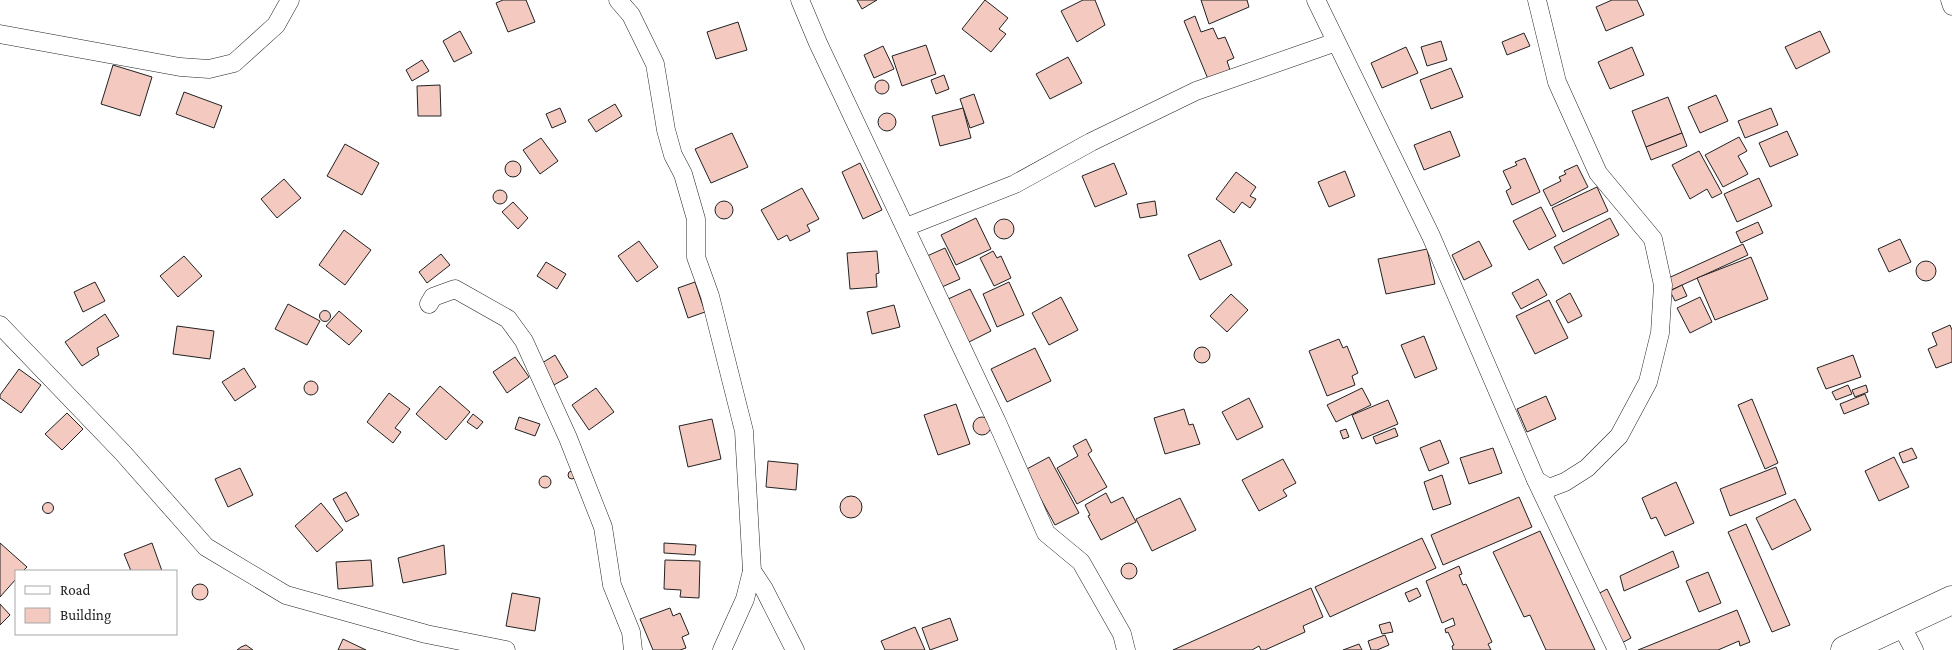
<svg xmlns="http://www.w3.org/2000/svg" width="1952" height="650" font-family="'Crimson Pro',serif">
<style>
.building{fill:#f3c9c0;stroke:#222}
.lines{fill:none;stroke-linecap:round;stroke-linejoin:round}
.minor-casing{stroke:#222;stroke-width:19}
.trunk-casing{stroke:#222;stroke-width:29}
.minor{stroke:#fff;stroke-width:18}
.trunk{stroke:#fff;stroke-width:28}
</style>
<rect width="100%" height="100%" fill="#fff"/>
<g class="building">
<path d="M503,0h23l9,22 -27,10 -12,-29z"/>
<path d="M857,0h20l-15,9z"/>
<path d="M985,0l23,18 -9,11 7,5 -15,18 -29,-23z"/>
<path d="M1083,0h12l10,25 -28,17 -16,-31z"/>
<path d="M1201,0h46l2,7 -40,17z"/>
<path d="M1612,0h25l7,15 -38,16 -10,-24z"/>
<path d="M1195,16l6,16 12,-4 5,11 7,-2 9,21 -7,3 3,9 -22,9 -24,-58z"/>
<path d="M738,22l9,28 -31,9 -9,-27z"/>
<path d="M460,31l12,22 -18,9 -11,-21z"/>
<path d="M1820,31l10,21 -34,17 -11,-22z"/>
<path d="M1524,33l6,13 -23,9 -5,-13z"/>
<path d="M1441,41l6,19 -20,6 -6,-19z"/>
<path d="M926,45l10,29 -34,12 -10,-30z"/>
<path d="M883,46l11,23 -20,9 -10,-23z"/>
<path d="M1406,47l12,26 -36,15 -11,-25z"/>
<path d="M1632,47l12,28 -34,14 -12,-27z"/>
<path d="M1068,57l14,26 -32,16 -14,-25z"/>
<path d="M422,60l7,11 -17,10 -6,-11z"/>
<path d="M113,65l39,12 -12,39 -39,-12z"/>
<path d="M1451,68l12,29 -32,12 -11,-29z"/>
<path d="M944,75l5,14 -13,5 -5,-14z"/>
<circle cx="882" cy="87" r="7"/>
<path d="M440,85l1,31h-23l-1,-30z"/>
<path d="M184,92l38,14 -8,22 -38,-14z"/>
<path d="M974,94l10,29 -14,5 -10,-29z"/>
<path d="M1716,95l12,26 -28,12 -12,-26z"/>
<path d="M1668,97l14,36 -36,14 -14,-36z"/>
<path d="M615,104l7,12 -26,16 -8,-12z"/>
<path d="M560,108l6,14 -14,6 -6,-14z"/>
<path d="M963,108l8,30 -31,8 -8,-30z"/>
<path d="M1771,108l7,17 -33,13 -7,-17z"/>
<circle cx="887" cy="122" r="9"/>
<path d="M1450,131l10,25 -36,14 -10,-25z"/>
<path d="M1787,131l11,24 -28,12 -11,-24z"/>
<path d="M732,133l16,34 -37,16 -16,-34z"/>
<path d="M1682,133l5,13 -36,14 -5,-13z"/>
<path d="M1739,137l8,14 -9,5 10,18 -25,13 -18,-32z"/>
<path d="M541,138l17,23 -18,13 -17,-24z"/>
<path d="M345,144l34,19 -17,32 -35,-19z"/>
<path d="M1699,151l23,42 -10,5 -5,-9 -17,10 -18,-34z"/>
<path d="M1525,158l15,34 -28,13 -6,-14 5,-3 -8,-17 14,-6 -2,-3z"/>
<circle cx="513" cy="169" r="8"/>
<path d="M860,163l22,47 -19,9 -21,-47z"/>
<path d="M1114,163l13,31 -32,13 -13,-31z"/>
<path d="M1577,165l11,22 -37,19 -8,-16 18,-9 -2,-4 7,-3 -2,-3z"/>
<path d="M1345,171l10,25 -26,11 -11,-25z"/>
<path d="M1236,172l20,15 -6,9 6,3 -6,9 -8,-6 -8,11 -18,-14z"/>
<path d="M1759,178l13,28 -35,16 -13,-28z"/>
<path d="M284,179l17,19 -24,20 -16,-19z"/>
<path d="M1597,187l11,24 -45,21 -11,-24z"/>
<path d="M802,188l17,31 -12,6 3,6 -20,10 -3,-6 -9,5 -17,-30z"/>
<circle cx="500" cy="197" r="7"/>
<path d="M1155,201l2,14 -17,3 -3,-14z"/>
<circle cx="724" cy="210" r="9"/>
<path d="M513,202l15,16 -10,11 -16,-17z"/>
<path d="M1541,207l15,29 -27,14 -16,-29z"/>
<path d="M976,218l15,31 -35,16 -15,-30z"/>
<path d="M1610,218l9,17 -56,29 -9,-17z"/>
<circle cx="1004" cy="229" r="10"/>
<path d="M1758,222l5,11 -22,10 -5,-11z"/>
<path d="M344,230l27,20 -26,35 -26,-20z"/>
<path d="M1900,239l11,23 -22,10 -11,-23z"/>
<path d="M1220,240l12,25 -32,15 -12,-25z"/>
<path d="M639,241l19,26 -21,15 -19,-26z"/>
<path d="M1479,241l13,25 -28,14 -12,-25z"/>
<path d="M1743,244l5,11 -79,36 -5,-11z"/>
<path d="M945,248l15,31 -18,8 -15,-31z"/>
<path d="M1427,249l8,35 -49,10 -8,-35z"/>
<path d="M877,251l2,22 -3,1 1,13 -27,2 -3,-36z"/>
<path d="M993,251l4,7 4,-2 10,22 -17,8 -14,-28z"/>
<path d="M441,254l9,11 -23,18 -8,-11z"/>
<path d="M184,256l18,20 -24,21 -18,-21z"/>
<path d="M1751,257l17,42 -53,21 -18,-42z"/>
<circle cx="1926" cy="271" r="10"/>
<path d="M546,262l20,12 -9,15 -20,-13z"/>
<path d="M1538,279l9,16 -26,14 -9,-16z"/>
<path d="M95,282l10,19 -22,11 -9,-20z"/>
<path d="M695,282l10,30 -17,6 -10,-30z"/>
<path d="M1009,282l15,33 -27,12 -14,-33z"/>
<path d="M1682,285l5,11 -12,5 -5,-10z"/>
<path d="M970,289l21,42 -24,12 -21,-43z"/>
<path d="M1570,293l12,23 -14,7 -12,-22z"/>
<path d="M1231,294l17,16 -21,22 -17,-16z"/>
<path d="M1061,297l17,33 -29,15 -17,-32z"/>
<path d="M1700,297l12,25 -22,11 -13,-25z"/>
<path d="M1549,300l19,38 -33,16 -19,-38z"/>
<path d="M288,304l32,17 -13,24 -32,-16z"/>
<path d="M894,305l6,22 -28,7 -5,-22z"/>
<circle cx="325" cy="316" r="5.5"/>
<path d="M339,311l23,20 -13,14 -23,-19z"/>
<path d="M105,314l14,22 -22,12 2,7 -17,11 -17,-24z"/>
<path d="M1950,325l2,5v32l-16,6 -8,-19 9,-4 -5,-12z"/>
<path d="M177,326l37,5 -4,28 -37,-5z"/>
<path d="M1424,336l13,33 -22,9 -14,-33z"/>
<path d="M1339,339l4,9 4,-2 11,27 -6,3 3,9 -28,11 -18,-45z"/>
<circle cx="1202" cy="355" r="8"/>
<path d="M1035,348l16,33 -44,21 -16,-33z"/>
<path d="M555,355l13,22 -14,8 -12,-22z"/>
<path d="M1853,355l8,22 -35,12 -9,-21z"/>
<path d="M515,357l14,20 -22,16 -14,-21z"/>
<path d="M244,368l12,19 -21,14 -13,-19z"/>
<path d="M19,369l22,16 -20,28 -21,-15v-3z"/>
<circle cx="311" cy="388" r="7"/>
<path d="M1848,385l4,9 -16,6 -4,-8z"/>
<path d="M1866,385l2,7 -13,5 -3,-7z"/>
<path d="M440,386l30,26 -24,28 -30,-26z"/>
<path d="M596,388l18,24 -25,18 -17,-25z"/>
<path d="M1362,388l9,17 -35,17 -9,-17z"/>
<path d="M389,393l21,16 -15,19 6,4 -8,11 -26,-21z"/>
<path d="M1865,394l4,10 -25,10 -4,-10z"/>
<path d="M1546,396l10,23 -29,13 -10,-23z"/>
<path d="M1249,398l14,29 -26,13 -15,-28z"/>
<path d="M1752,399l26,64 -13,6 -27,-64z"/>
<path d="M1388,400l10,24 -36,15 -10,-24z"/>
<path d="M956,404l14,40 -32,11 -14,-40z"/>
<path d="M1184,409l5,16 4,-1 7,20 -35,10 -11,-36z"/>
<path d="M67,413l16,16 -21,21 -17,-16z"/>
<path d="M473,414l10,8 -6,7 -10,-7z"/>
<path d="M519,417l21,7 -5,12 -20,-7z"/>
<circle cx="982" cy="426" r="9"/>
<path d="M712,419l9,40 -33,8 -9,-41z"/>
<path d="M1395,428l3,8 -22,8 -3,-7z"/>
<path d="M1346,429l3,8 -6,2 -3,-8z"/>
<path d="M1086,439l6,12 -4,3 19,33 -30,17 -20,-36 21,-12 -5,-10z"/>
<path d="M1440,440l9,23 -20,8 -9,-23z"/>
<path d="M1493,448l9,25 -33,11 -9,-26z"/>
<path d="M1912,448l5,10 -14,5 -4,-10z"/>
<path d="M1049,457l30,56 -24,12 -30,-55z"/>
<path d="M1894,457l15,30 -30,14 -14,-30z"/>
<path d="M1283,459l13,24 -13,7 4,6 -28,15 -17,-31z"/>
<path d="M768,461l30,3 -2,26 -30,-3z"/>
<path d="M1776,467l10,27 -56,22 -10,-27z"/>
<path d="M240,468l13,27 -25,12 -13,-28z"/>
<circle cx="572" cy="475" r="4"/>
<path d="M1442,475l9,29 -18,6 -9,-28z"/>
<circle cx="545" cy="482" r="6"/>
<path d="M1676,482l18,41 -29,13 -9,-19 -5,2 -9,-21z"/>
<path d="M346,492l13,23 -13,7 -13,-23z"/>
<path d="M1106,493l5,10 12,-6 13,25 -35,18 -13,-24 2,-1 -5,-10z"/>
<circle cx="851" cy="507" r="11"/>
<path d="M1519,497l13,30 -89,38 -12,-30z"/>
<path d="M1180,498l16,32 -44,21 -16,-32z"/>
<path d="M1795,499l16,31 -39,20 -16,-32z"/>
<circle cx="48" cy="508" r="5.5"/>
<path d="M321,503l22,27 -26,22 -22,-26z"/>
<path d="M1746,524l44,101 -18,7 -44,-100z"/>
<path d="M1540,531l55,119h-49l-16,-35 -6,2 -31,-65z"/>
<path d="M1422,538l14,30 -106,49 -15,-30z"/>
<path d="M0,543l27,24 -4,4h-7v8l-16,18z"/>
<path d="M152,543l10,28h-31l-7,-17z"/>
<path d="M664,543l32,2 -1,10 -31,-2z"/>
<path d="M444,545l2,29 -43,9 -5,-25z"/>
<path d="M1673,551l6,16 -55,24 -4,-15z"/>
<path d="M371,560l2,26 -35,3 -2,-27z"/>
<path d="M665,560l35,1 -1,37 -19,-1 1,-7 -17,-1z"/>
<circle cx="1129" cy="571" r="8"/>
<path d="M1459,566l3,8 -3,1 4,10 3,-1 26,58 -4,2 3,6h-38l-1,-4 2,-1 -6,-13 -2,1 -1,-4 10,-4 -2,-7 -11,5 -16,-42z"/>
<path d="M1708,572l13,31 -22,9 -13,-31z"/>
<circle cx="200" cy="592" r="8"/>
<path d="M1311,588l12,29 -20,9 2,6 -40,18h-4l-2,-4 -7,4h-79z"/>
<path d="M1417,588l4,8 -12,6 -4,-9z"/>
<path d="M1607,589l24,49 -11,6 -24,-49z"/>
<path d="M512,593l28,5 -5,33 -29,-5z"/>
<path d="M0,604l10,11 -10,10z"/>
<path d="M670,608l3,8 7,-3 9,21 -7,3 4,11 -6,2h-27l-13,-31z"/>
<path d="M1737,610l13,32 -10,4 -1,-5 -21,9h-80z"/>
<path d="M950,618l8,22 -28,10 -8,-22z"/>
<path d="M1390,622l3,10 -11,2 -3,-9z"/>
<path d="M915,627l10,23h-40l-4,-9z"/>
<path d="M1385,635l4,10 -12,5h-6l-3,-9z"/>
<path d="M343,639l23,11h-28z"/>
<path d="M1359,644l3,6h-19z"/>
<path d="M246,645l7,5h-16l4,-3z"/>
</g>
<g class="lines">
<defs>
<g id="minor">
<path d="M618,0l13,15 24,49 11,66 7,25 10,19 13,45v38l14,39 34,135 8,140 -7,28 -23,51"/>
<path d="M800,0l18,43 178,377 50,113 35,29 41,72 4,16"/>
<path d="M1316,0l115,236 105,244 81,170"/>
<path d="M1950,0l2,6"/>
<path d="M0,34l180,33 29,2 25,-6 42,-38 14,-25"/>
<path d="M906,227l109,-43 76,-42 105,-51 140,-49"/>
<path d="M429,304l4,-7 22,-8 53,30 16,22 44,97 35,89 9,58 19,47 2,18"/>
<path d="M0,325l123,128 83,94 80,48 140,39 80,16"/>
<path d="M1536,480l13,8 16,-6 22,-14 32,-32 29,-54 12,-49 3,-48 -10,-46 -55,-66 -41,-91 -20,-82"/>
<path d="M752,571l12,18 31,61"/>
<path d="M1901,625l13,25"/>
</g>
<path id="trunk" d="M1845,650l107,-50"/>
</defs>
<use href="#minor" class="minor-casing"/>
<use href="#trunk" class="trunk-casing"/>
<use href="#minor" class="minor"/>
<use href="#trunk" class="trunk"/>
</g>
<rect x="15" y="570" width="162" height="65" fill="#ffffff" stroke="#a7a7a7"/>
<rect x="25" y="586" width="25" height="8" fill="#ffffff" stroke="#a7a7a7"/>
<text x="60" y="595" font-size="15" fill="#222222">Road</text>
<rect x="25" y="608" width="25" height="15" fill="#f3c9c0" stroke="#a7a7a7"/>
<text x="60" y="620" font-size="15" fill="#222222">Building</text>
</svg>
